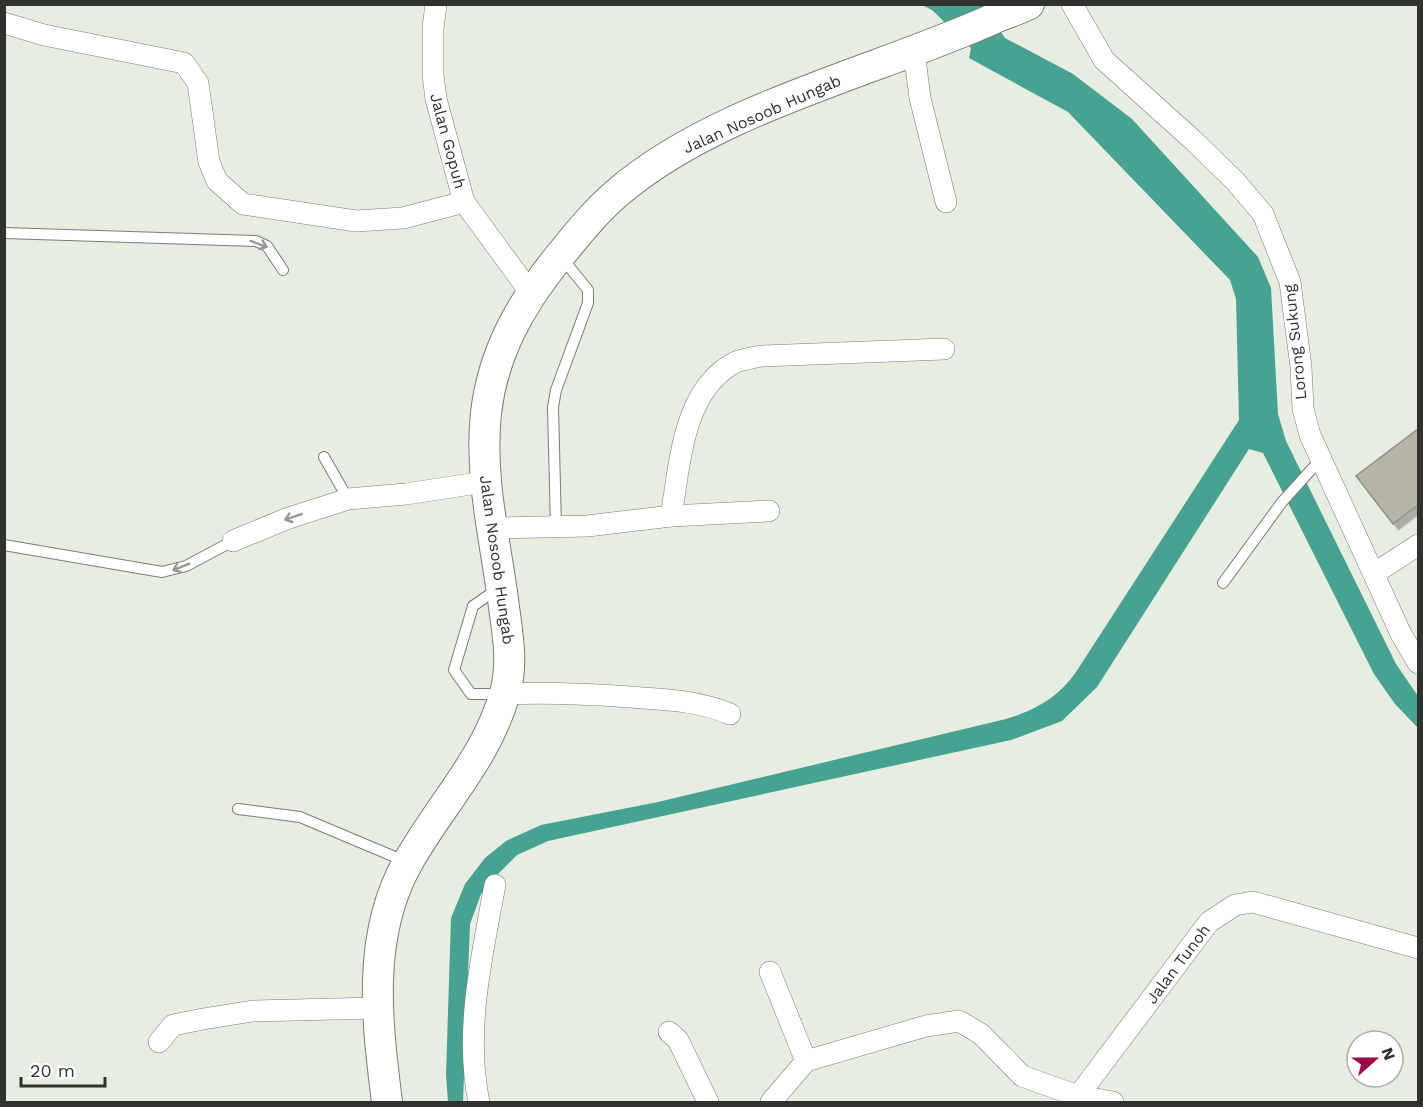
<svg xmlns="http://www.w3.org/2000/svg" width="1423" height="1107" font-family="'Work Sans',sans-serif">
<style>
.water{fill:#46a291}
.building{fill:#b5b4a7;stroke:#919084;stroke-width:1.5;filter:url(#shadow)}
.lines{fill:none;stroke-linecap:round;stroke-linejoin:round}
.lane-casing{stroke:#797e73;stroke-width:12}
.street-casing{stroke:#797e73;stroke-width:22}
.secondary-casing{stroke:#797e73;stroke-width:32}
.lane{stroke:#fff;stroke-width:10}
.street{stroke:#fff;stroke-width:21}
.secondary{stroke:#fff;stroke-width:30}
.oneway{stroke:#979896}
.labels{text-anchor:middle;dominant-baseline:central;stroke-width:4.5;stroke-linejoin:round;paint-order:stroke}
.street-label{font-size:16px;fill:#2f322d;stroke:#fff}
</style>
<defs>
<filter id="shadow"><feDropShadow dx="5.5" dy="5.5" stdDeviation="0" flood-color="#0004"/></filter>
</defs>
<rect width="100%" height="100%" fill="#e7ede1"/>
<path class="water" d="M922,5h60l23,33 68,36 59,45 126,138 13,31 7,126 8,27 110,223 22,32v32l-23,-24 -21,-30 -111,-221 -14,-4 -152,238 -35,34 -51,19 -463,101 -31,14 -19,19 -17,20 -11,30 -7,178h-15l-2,-27 5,-157 14,-34 20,-26 21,-17 35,-16 117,-23 348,-83c29,-9 52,-21 70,-47l163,-252 -3,-121 -6,-19 -162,-168 -99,-54 2,-10 -39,-38z"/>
<path class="building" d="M1418,429v76l-25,19 -37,-48z"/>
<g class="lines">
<defs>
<g id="lane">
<path d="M4,233l252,8 11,5 16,24"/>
<path d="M324,457l24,42"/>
<path d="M556,527l-3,-120 3,-17 32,-87v-13l-26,-32"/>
<path d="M4,545l158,27 24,-6 47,-25"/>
<path d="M1223,583l59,-81 38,-42"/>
<path d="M499,588l-26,18 -19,64 17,24h31"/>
<path d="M238,809l62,8 107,45"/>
</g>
<g id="street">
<path d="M436,4l-3,24v47l3,24 28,103 66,90"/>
<path d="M1072,4l32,56 90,81 41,40 28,33 27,68 11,85 2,42 7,26 91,199 17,29"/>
<path d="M4,23l40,12 140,28 14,20 11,79 8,19 26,23 113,17 47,-3 61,-16"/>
<path d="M914,51l6,47 26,104"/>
<path d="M671,516c9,-50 11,-125 63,-153 8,-4 19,-5 27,-7l183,-7"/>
<path d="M493,528l94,-2 84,-10 98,-5"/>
<path d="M233,541l53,-22 62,-20 58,-5 78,-12"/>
<path d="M1375,573l43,-28"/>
<path d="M505,694c42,-2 83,0 125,3 36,3 67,3 100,17"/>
<path d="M770,972l36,89"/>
<path d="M669,1032l9,8 30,62"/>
<path d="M159,1042l14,-17 30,-6 50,-8 123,-3"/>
<path d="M1078,1096l131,-174 26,-17 18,-3 165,46"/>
<path d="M479,1102c-15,-71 3,-146 16,-217"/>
<path d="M771,1102l35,-41 120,-35 33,-5 22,13 41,42 56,20 35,6"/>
</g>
<path id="secondary" d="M387,1102c-10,-80 -21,-166 21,-240 32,-57 79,-104 97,-169 8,-30 3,-56 -1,-86 -8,-64 -25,-128 -18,-194 7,-60 34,-108 72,-155 18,-22 36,-45 58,-64 99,-86 260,-122 379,-176 11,-5 23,-8 34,-14"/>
</defs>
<use href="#lane" class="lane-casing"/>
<use href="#street" class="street-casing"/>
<use href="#secondary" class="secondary-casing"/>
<use href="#lane" class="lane"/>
<use href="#street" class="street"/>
<use href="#secondary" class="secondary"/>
</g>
<defs><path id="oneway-shaft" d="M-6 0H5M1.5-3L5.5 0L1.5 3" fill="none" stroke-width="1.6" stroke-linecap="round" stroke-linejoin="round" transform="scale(1.5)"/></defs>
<g class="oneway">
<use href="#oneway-shaft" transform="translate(259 244) rotate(20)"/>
<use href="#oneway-shaft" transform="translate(293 517) rotate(161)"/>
<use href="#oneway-shaft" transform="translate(181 567) rotate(158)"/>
</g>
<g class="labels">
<g class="street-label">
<text transform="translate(762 114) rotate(-24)">Jalan Nosoob Hungab</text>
<text transform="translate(448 141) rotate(75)">Jalan Gopuh</text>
<text transform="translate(1295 342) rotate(-96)">Lorong Sukung</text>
<text transform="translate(497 560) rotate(82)">Jalan Nosoob Hungab</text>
<text transform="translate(1178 964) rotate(-53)">Jalan Tunoh</text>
</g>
</g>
<rect width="1423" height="1107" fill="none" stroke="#2f322d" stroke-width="12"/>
<g transform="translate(1375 1059) rotate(69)"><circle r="28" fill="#ffffff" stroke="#acadab" stroke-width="1.5"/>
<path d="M0-4.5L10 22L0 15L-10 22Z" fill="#9e034c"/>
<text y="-9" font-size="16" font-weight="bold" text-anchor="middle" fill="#2f322d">N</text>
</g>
<path d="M21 1077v9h84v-9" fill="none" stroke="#2f322d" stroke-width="3"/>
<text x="30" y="1077" font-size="18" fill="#2f322d" stroke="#ffffff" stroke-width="4.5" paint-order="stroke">20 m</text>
</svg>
